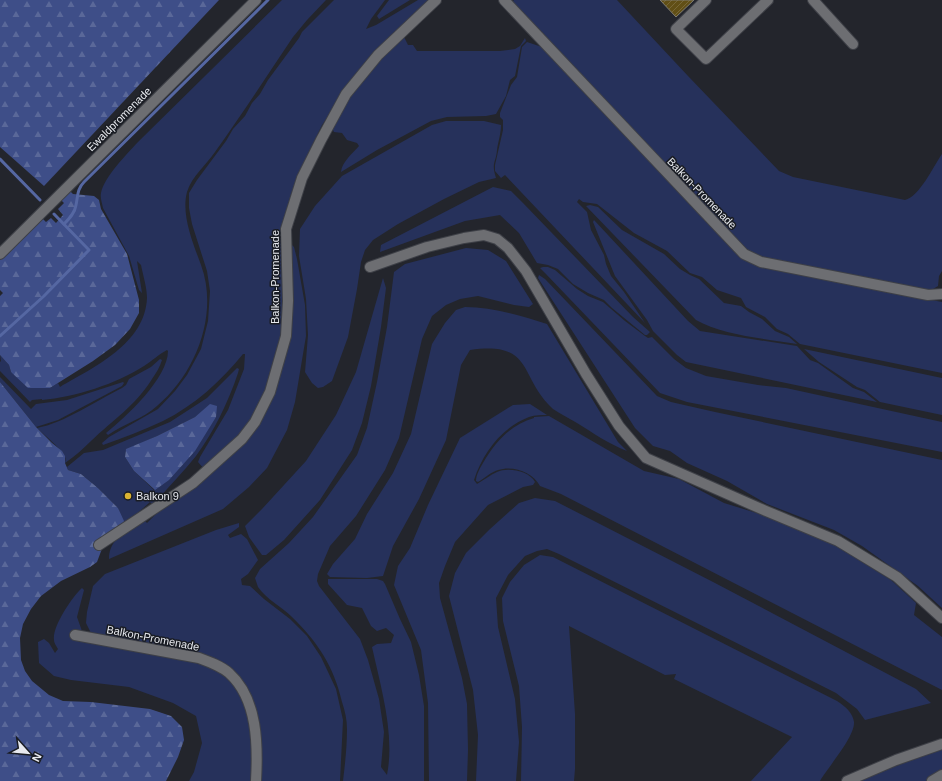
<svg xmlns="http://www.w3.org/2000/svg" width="942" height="781" font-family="Helvetica,sans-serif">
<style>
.green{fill:#26315b;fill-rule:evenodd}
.forest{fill:url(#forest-firs)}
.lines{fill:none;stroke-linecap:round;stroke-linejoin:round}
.stream{stroke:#5567a2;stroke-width:3}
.building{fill:url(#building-hatch);stroke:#7f7c73}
.minor-casing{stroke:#3e4047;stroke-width:12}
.minor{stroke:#6d6e72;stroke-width:10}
.poi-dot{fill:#dab333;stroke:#191c23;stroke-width:1.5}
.labels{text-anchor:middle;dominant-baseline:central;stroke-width:3;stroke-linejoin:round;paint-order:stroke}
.street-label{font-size:11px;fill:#e7e9ee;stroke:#191c23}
.poi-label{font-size:11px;fill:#e7e9ee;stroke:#191c23;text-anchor:start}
</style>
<defs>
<pattern id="forest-firs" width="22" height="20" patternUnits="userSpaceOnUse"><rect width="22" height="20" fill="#3e4e88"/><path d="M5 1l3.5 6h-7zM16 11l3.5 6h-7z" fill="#5a6899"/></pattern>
<pattern id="building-hatch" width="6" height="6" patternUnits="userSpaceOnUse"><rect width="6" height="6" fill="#614f16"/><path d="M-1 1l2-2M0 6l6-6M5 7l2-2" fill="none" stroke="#786838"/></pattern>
</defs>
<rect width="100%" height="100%" fill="#23252c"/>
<g class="green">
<path d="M282,0h44l-19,20 -14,17c-26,39 -51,77 -78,115 -9,13 -23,24 -28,40 -6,23 6,51 14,73 18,49 -5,108 -44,141 -14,13 -34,18 -49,29l-2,-2c20,-16 62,-55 62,-82l-1,-1c-8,4 -15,11 -23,16 -28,18 -69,31 -102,34v-1l-10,1 -2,2 -30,-31v-9l1,-1 -1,-6 9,10 2,7 39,16 8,-5 2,4c34,-20 85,-43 87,-89 0,-10 -4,-23 -6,-33l-4,-4 5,32 -3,-3 -10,-34 -26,-48c-1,-5 -3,-10 -2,-15 3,-16 26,-39 37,-51z"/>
<path d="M334,0h51l-14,19 -5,10 10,-4 42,-25h15l-86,88 -25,37 -17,35 -14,34 -11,42 3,27v71l-18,60 -20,35 -41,40 -6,-7 2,-5 28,-47 16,-41 1,-15h-2c-22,27 -48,51 -80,67 -19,9 -40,17 -60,24l-1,-2 7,-6 49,-28 17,-18 12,-16 14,-26 7,-28 2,-30 -3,-20 -15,-47 -3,-16v-15l8,-13 29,-39 7,-12 12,-13 7,-13 8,-9 8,-14 31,-42 3,-6z"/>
<path d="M389,0h21l-31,19 -2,-3z"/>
<path d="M514,0h103l71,76 91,95 14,6 112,23c15,-4 28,-33 37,-46v117l-3,5 -1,10 -10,6 -157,-31 -24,-10 -235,-249z"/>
<path d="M404,37l4,8h5l4,6h83l15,-2 5,-3 5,-8 1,3 -5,5 -6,30 -5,4 -4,16 -10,18 -10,2 -39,1 -16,4 -54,29 -36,22c1,-10 11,-18 18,-26l-2,-3 -10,-3 -5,-7 -8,-1 -3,-6 15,-25 27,-34 28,-28z"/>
<path d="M527,42l18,6 214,218 183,36v71l-142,-29 -12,-10 -11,-5 -12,-12 -19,-10 -5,-9 -24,-8 -15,-13 -12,-4 -23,-22 -33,-18 -37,-29 -14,-2 -4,-3 -2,3 10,10 4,18 13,25 2,9 5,12 13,16 21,31 -140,-148 -4,3 -6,-7v-6l8,-35v-10l-3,-3v-4l11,-28 6,-8 5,-30z"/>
<path d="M446,121h38l17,4c0,9 -3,17 -4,25 -1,13 -6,12 -1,28l-17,4 -35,17 -46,25 -25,16 -8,10 -4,12 -4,27 -9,48 -16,44 -9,6 -5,1 -6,-5 -7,-11 3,-37 -2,-36 -7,-43 1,-27 15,-23 27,-30 90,-51z"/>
<path d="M493,187l18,4 12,12 110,114 17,15 -3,3h-2l-33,-27 -8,-8 -16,-7 -15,-9 -15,-15 -10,-4 -11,-2 -18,-30 -19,-18 -35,6 -85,31 1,-7z"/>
<path d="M590,205l8,2 24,23 42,24 16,15 10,6 9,4 25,24 17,3 8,6 13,7 13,12 14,6 8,7c-31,-5 -75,-9 -101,-24l-110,-114z"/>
<path d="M594,220l94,101 12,10 97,15 13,14 8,3 35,25 11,4 13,10 -191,-40 -9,-7 -24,-24 -6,-11 -32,-44 -22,-54z"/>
<path d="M289,242l5,5 3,12 8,46 1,31 -11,66 -8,28 -20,38 -18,19 -26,22 -114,50c0,-21 19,-29 34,-40l4,4 9,-9 -2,-2 88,-70 40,-79z"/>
<path d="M466,248l22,2 18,11 27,43 -4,3 -15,-2 -36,-9 -18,3 -14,6 -14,11 -10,23 -23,99 -14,32 -29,46 -26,30 -12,28 -1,7 2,5 41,53 8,21 11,39 5,33 -3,35 6,8c8,-41 -6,-87 -15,-128l5,-3 14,-1 3,-8 -8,-7 -9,3 -6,-5 -9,-18 -15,-3 -19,-21v-5h49l6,2 2,3 15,35 11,23 8,33 5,31v75h-81c2,-17 4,-34 4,-52 0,-9 -2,-18 -5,-27 -8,-35 -24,-60 -50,-85 -10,-10 -26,-18 -34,-30 -1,-3 -2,-6 -3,-9l5,-9 29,-26 24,-26 44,-62 10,-27 10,-46 10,-55 7,-55 11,-8z"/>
<path d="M543,267h5l7,3 22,19 11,7 15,6 22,19 20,15 3,2 4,-1 22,22 12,9 20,8 52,9 28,3 156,34v30l-255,-50 -27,-9 -115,-120 -5,-5z"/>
<path d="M539,275l6,4 112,117 14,6 44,10 227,48v148l-24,-22 -56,-40 -28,-16 -67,-26 -40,-23 -40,-18 -17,-12 -17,-5 -18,-18 -97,-150z"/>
<path d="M383,278l3,10 -5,39 -10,59 -9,37 -10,27 -32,50 -36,40 -18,15h-4l-13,-18 -4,-11 17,-17 44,-48 30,-46 20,-43z"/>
<path d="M465,307c28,0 56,9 82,17l71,118 9,9c-18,-7 -34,-18 -50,-28 -8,-5 -17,-9 -24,-14 -35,-32 -18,-68 -83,-59l-9,15 -15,75 -27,59 -26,47 -10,30 -16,2 -37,-1 -3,-3 6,-10 22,-25 12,-25 26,-41 18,-39 21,-90 13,-21 11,-13z"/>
<path d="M804,349l138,29v37l-62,-13 -15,-12 -8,-3 -38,-25z"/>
<path d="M160,359l2,1c-2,7 -6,13 -10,19 -16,26 -39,41 -61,62 -8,8 -16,15 -26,22 0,-2 1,-4 0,-6 -1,-6 -23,-24 -28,-29 27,-5 59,-27 85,-40l4,-3 3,-6 22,-12z"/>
<path d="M237,368l2,1 -1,4c-10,30 -24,58 -42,83 -12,15 -25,28 -37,42l-7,6 -2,-2 -27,24 -5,-18 -20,-20 -17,-14 -13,-4 -1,-3 17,-14 19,-3 67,-28 37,-24zM210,405l-56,85 -20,-19 -9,-14 1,-7 31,-14 38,-19z"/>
<path d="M0,377l31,32 5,-5 31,-4 56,-18 1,1 -2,3 -64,34 -22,7 -36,-45z"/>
<path d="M530,404l17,11c-5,0 -12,0 -18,2 -28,11 -46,36 -55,63l3,4c7,-4 13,-9 20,-12 11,-5 32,-1 38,10l-2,3 -10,2 -35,18 -33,37 -10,24 -6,17 1,15 22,80 5,26 1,46 -1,31h-38l-1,-78 -7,-53 -27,-65 4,-19 12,-18 18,-43 32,-67 53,-33z"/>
<path d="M549,416l95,55 35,8 45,24 39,12 72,30 56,35 25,23 -2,12 28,22v53l-381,-196 -21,-8c-7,-14 -27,-21 -42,-16 -7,2 -13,8 -20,12l-2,-1c0,-6 4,-13 7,-18 12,-21 27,-38 51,-45v-1z"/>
<path d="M535,498l20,3 160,82 201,106 15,14 -66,17 -8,-11 -21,-16 -277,-139 -12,-5 -10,2 -12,5 -17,19 -12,23 2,29 17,72 4,43 -3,39h-40l2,-46 -5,-45 -24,-94 6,-23 11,-20 24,-24 29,-26z"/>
<path d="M239,523v4l-11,8 2,3 11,-4 6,5 11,21 -10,14 -7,5 1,6 8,1 14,13 26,20 17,17 14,21 15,32 7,31 -3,61h-79c3,-27 -2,-80 -19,-101 -3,-5 -9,-9 -14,-12l-137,-35 -5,-10 1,-11 6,-26 12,-12 111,-44z"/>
<path d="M540,555l13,2 284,144c8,5 16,12 17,21 1,15 -26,45 -34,59h-69l41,-44 -118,-58 2,-5 -11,1 -96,-49 6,88v55l-1,12h-53l1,-54 -3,-41 -16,-65 -1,-23 8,-16 14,-17z"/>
<path d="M82,588l2,2 -7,27 5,14 -2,3 120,27 31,17 10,15 12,40 -1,48h-63l5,-9 8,-29 -6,-27 -23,-13 -44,-16 -58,-7 -17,-4 -15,-13 -1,-21 6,-3 5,4 6,10 3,-4c-1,-2 -4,-6 -4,-9 -2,-13 18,-43 28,-52z"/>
<path d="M942,748v25l-14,8h-70z"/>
</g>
<g class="forest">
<path d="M0,0h219l-175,186 -44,-39z"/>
<path d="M68,189l5,5 21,2 5,4 2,9 26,45 12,46v13l-9,16 -15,16 -22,16 -43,27h-22l-17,-16 -2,-7 -9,-10v-59l3,-3 -3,-3v-32l41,-41 5,5 5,-4 5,5 7,-8 -5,-6 6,-6 -5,-5z"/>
<path d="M0,382l36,45 16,16 10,8 3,5v7l3,7 13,4 17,14 20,20 6,13 -1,5 -20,20 -6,16 -7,5 -29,14 -20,15 -10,13 -8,15 -3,14 1,22 4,11 7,10 17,14 14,6 28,1 59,7 21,7 11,11 2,13 -6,17 -12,24h-166z"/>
<path d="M210,404l7,2 -1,11 -21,34 -26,29 -14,10 -21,-19 -9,-14 1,-8 31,-13 38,-19z"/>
</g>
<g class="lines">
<g class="stream">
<path d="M0,159l40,41"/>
<path d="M64,224c5,-5 11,-11 12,-19 2,-9 1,-16 8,-23l184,-182"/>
<path d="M0,336l44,-40 45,-46 -35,-36"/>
</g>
</g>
<path class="building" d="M660,0h34l-18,17z"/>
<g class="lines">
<defs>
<g id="minor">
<path d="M504,0l240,254 17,8 167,33 14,-1"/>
<path d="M706,0l-30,29 30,30 62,-59"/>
<path d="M813,0l40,44"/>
<path d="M0,254l256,-254"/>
<path d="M370,267l57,-20 37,-9 20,-3 13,4 11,9 18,23 60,103 33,52 27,32 120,53 72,30 59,36 45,41"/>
<path d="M99,545l94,-62 49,-44 13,-17 15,-30 16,-56 2,-35 -2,-72 16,-51 19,-38 25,-46 32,-39 58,-55"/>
<path d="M75,635l124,23c11,4 22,8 30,15 29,26 29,73 27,108"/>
<path d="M847,781l49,-21 46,-16"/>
<path d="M932,781l10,-6"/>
</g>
</defs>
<use href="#minor" class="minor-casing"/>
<use href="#minor" class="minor"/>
</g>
<circle class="poi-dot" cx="128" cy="496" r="4"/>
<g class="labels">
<g class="street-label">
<text transform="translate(119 119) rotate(-45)">Ewaldpromenade</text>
<text transform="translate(702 193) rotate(46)">Balkon-Promenade</text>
<text transform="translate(275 277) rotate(-90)">Balkon-Promenade</text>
<text transform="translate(153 638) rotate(11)">Balkon-Promenade</text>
</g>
<g class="poi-label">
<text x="136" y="496">Balkon 9</text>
</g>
</g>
<g transform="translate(28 753) rotate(117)" stroke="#191c23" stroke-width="3" paint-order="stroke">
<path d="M0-3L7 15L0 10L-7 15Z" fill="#e7e9ee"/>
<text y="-6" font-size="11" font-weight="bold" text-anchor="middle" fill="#e7e9ee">N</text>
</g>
</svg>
